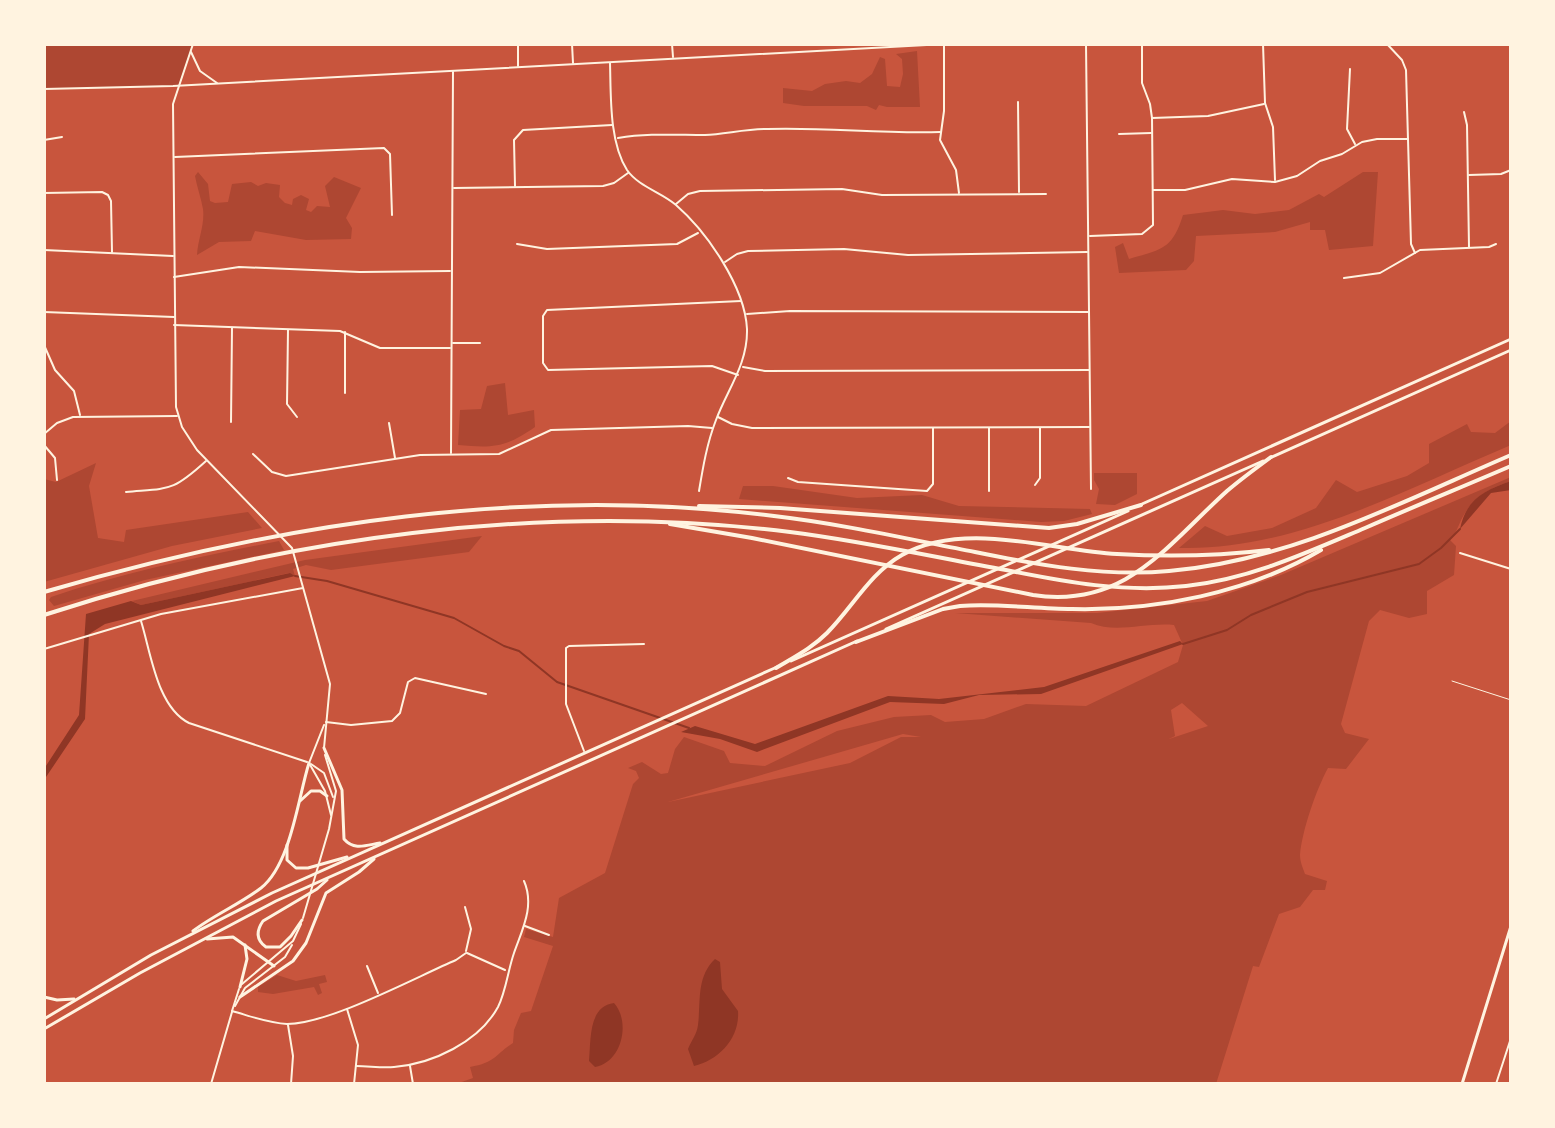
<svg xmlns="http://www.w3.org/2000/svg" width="1555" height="1128" font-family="'Open Sans',sans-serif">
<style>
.green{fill:#ae4732;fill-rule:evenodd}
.water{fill:#8f3625}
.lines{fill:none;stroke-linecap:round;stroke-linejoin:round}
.stream{stroke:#8f3625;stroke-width:2}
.service{stroke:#fff3e0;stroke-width:1}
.minor{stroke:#fff3e0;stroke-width:2}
.tertiary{stroke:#fff3e0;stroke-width:2}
.secondary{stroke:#fff3e0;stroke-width:3}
.trunk{stroke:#fff3e0;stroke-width:3}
.motorway{stroke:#fff3e0;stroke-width:4}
</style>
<rect width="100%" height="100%" fill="#c8553d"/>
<g class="green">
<path d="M44,44h149l-15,42 -134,3z"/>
<path d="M917,51l3,56h-33l-8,-2 -3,5 -9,-4h-63l-21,-3v-15l29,3 13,-7 21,-3 14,2 12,-9 8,-17 5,2 2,27 13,1 3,-13 -1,-15 -6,-5z"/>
<path d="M198,172l10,12 2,17 5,2 13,-1 4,-18 19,-2 7,4 8,-3 14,2 -1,12 6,6 7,2 1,-6 8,-4 8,4 -3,11 5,2 6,-6 13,1 -5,-21 9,-9 27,11 -15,30 6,10 -1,11 -45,1 -51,-9 -4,10 -32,1 -22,13c1,-16 8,-31 6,-46 -2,-11 -6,-22 -8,-33z"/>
<path d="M1363,172h15l-5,74 -44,4 -4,-20h-15v-8l-35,10 -79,4 -2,25 -8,9 -67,3 -4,-26 8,-4 6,16c33,-10 43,-9 54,-44l40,-5 32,4 34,-4 30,-16 5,3z"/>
<path d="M505,383l3,32 26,-5 1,17c-30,21 -42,21 -77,18l2,-35 21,-1 6,-23z"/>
<path d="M1511,421v24c-105,44 -216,106 -332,103l26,-22 22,10 45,-8 44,-20 20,-28 21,12 50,-16 22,-13v-19l38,-20 4,8 24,1z"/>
<path d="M96,463l-7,23 9,52 26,4 2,-12 122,-18 14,16 -90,18 -128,36v-103l12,3z"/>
<path d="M1094,473h43v21l-22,11 -19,-1 3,-15 -5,-9z"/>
<path d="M1511,477v4c-20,7 -34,13 -46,32 -6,9 -7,18 -15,27l6,6 -2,29 -27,16v23l-18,4 -29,-8 -11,11 -28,103 4,9 24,6 -23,30 -18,-1c-12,22 -26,63 -28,87 0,7 3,13 5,19l22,7 -2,9h-12l-13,17 -21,7 -20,53 -6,-1 -37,118h-760l17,-6 -3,-11c27,-5 24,-12 43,-24l1,-13 7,-17 10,-2 22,-65 -29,-9 2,-8 27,8 6,-39 46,-25 28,-89 6,-6 -3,-7 -8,-3 14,-6 19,12 7,-1 7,-24 9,-12 40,14 6,12 35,3 72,-35 57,-14 37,-2 14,7 39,-3 42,-15 60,2 92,-44 5,-17 -9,-20c-28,-3 -58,9 -83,-2l-136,-10h142l110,-12 74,-26zM1182,703l26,23 -39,13 6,-3 -4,-26zM903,734l18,3h-20l-51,26 -182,39z"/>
<path d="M743,486h30l84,12 65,-3 37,11 131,3 2,5 -28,7 -23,1 -302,-23z"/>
<path d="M482,536l-13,16 -138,18 -25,-5 -13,4 2,7 -6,-3 -148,32 -9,-4 173,-41z"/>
<path d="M279,541l5,9 -139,30 -91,26 -5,-6 2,-3c74,-25 151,-41 228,-56z"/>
<path d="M277,975l19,6 29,-6 2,7 -8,2 3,9 -4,2 -4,-8 -41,7 -15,-2v-5z"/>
</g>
<g class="water">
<path d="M1511,481v9l-20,3 -31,36c6,-30 25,-39 51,-48z"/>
<path d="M290,573l5,3 -190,48 -16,10 -4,85 -41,61v-11l35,-54 7,-101 45,-13 10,4z"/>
<path d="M1180,641l3,3 -142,50 -62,1 -35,9 -54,-2 -133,50 -37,-13 -39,-7 14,-6 60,18 133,-48 51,3 105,-12z"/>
<path d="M715,959l5,3 2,27 16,22c2,27 -19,49 -44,55l-6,-17c3,-8 9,-15 10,-24 3,-23 -2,-48 17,-66z"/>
<path d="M614,1003c17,19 8,59 -19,64l-6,-6c2,-20 -1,-55 25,-58z"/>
</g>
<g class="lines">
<g class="stream">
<path d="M295,576l32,5 127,37 50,28 15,5 38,31 132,46"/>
<path d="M1183,644l44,-14 24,-15 56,-23 112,-28 22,-16 19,-19"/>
</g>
<path class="service" d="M1452,681l59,19"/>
<g class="minor">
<path d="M518,44v22"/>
<path d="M572,44l1,19"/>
<path d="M672,44l1,13"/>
<path d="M944,44v67l-4,29 16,30 3,23"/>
<path d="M1086,44l5,445"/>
<path d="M1263,44l2,59 8,24 2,53"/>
<path d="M1387,44l15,16 4,10 5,174 4,9"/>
<path d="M610,63c1,32 -1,79 17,107 12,17 34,22 49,35 31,27 69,82 71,124 1,35 -20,61 -31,91 -9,23 -13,47 -17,71"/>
<path d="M1350,69l-3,60 8,15"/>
<path d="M1018,102l1,90"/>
<path d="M1464,112l3,13 2,122"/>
<path d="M1152,118l56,-2 56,-12"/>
<path d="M1119,134l32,-1"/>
<path d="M618,138c30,-5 57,-3 87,-3 20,-1 41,-6 62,-6 58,-2 115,5 173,3"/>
<path d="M44,140l18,-3"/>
<path d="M175,157l209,-9 6,6 2,61"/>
<path d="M1469,175l32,-1 10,-4"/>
<path d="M515,186l-1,-46 9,-10 89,-5"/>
<path d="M454,188l149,-2 11,-3 14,-10"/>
<path d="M1153,190h32l47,-11 43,3 22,-6 23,-15 22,-7 20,-12 15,-3h31"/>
<path d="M44,193l58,-1 6,3 3,6 1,51"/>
<path d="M676,204l12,-10 12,-3 142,-2 40,6 164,-1"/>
<path d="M1090,236l52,-2 11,-9 -1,-107 -2,-14 -8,-21v-39"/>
<path d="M517,244l30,5 130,-5 21,-11"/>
<path d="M44,250l129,6"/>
<path d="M725,262l12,-8 11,-3 96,-2 64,6 179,-3"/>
<path d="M174,277l65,-10 121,5 90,-1"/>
<path d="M1344,278l36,-5 40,-23 69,-3 7,-3"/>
<path d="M44,312l130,5"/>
<path d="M747,314l43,-3 298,1"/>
<path d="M174,325l166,6 40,17h70"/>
<path d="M288,330l-1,74 10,13"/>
<path d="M345,332v61"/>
<path d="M453,343h27"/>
<path d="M44,345l11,25 19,21 6,24"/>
<path d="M743,367l22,4 324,-1"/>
<path d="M738,375l-26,-9 -164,4 -5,-7v-47l4,-6 194,-9"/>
<path d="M718,417l14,7 20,4 337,-1"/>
<path d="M231,422l1,-94"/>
<path d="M389,423l6,35"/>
<path d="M989,428v63"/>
<path d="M44,434l13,-11 16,-6 104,-1"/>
<path d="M44,445l11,13 2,22"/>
<path d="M451,453l2,-381"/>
<path d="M253,454l19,18 14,4 134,-21 79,-1 52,-24 137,-4 24,2"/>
<path d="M788,478l10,4 129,9 6,-7v-56"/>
<path d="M1035,485l5,-7v-50"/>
<path d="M126,492c44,-4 46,0 80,-31"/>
<path d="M1460,553l51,16"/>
<path d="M141,621c10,32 16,86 48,102l118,39"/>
<path d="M326,722l25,3 41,-4 8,-8 8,-31 7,-4 71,16"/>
<path d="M584,751l-18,-47v-56l3,-2 75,-2"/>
<path d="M465,907l6,22 -5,22"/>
<path d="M525,926l24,9"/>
<path d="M467,953l38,17"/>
<path d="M367,966l11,27"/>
<path d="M347,1009l11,36 -4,39"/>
<path d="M232,1011c18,5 36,12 55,13 42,0 127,-46 169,-64l10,-7"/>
<path d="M288,1025l5,31 -2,28"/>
<path d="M356,1066c13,0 25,2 38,1 38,-3 85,-25 104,-60 8,-16 10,-37 16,-54 8,-23 21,-47 10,-72"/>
<path d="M410,1066l3,18"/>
<path d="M1496,1084l15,-46"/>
</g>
<g class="tertiary">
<path d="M193,44l-20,60 3,303 6,20 15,23 95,98 38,136 -6,64"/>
<path d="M191,52l9,19 17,12"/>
<path d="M44,89l129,-3 772,-42"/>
<path d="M44,649l117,-35 142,-26"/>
<path d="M324,725l-15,38 16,28 6,24"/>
<path d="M311,764l13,9 9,24"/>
<path d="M303,918l26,-89 7,-38 -11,-36"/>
<path d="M242,984l51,-43 8,-17"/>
<path d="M235,1006l10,-18 40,-31 7,-12"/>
<path d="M232,1011l7,-22"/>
<path d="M211,1084l21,-72"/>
</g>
<path class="secondary" d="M1462,1084l49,-158"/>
<g class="trunk">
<path d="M1270,458l241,-108"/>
<path d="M1142,504l369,-165"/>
<path d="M886,629l377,-168"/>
<path d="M791,661l337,-150"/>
<path d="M324,748l18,42 2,49c10,12 23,6 36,4"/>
<path d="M300,801l11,-10h9l7,5"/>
<path d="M287,845v15l9,8h12l39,-11"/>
<path d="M302,920l-11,16 -11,11h-14c-10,-7 -10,-16 -3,-26l54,-32 10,-9"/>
<path d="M193,931c21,-16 47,-27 68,-43 30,-24 37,-90 48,-125"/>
<path d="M207,939l26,-2 41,29"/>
<path d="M240,987l7,-28 -2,-14"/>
<path d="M44,997l13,3 17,-1"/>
<path d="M240,997l53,-36 13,-18 20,-50 33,-21 15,-13"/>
<path d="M44,1019l107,-64 121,-62 505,-226"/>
<path d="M44,1029l96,-56 136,-72 581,-260"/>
</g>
<g class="motorway">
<path d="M699,506l81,2 269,20 28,-4 64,-19"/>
<path d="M670,524l82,14 281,57c92,14 133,-49 194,-104 14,-12 29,-23 44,-34"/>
<path d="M44,592c237,-69 484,-107 730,-76 68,8 134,23 201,36 64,13 129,25 194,19 121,-10 232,-69 342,-116"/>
<path d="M44,615c238,-77 496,-114 746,-83 72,9 144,25 216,38 60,12 118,23 180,16 64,-7 120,-33 179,-58 48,-21 97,-41 146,-62"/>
<path d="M856,642l87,-33 17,-3c37,-3 75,3 112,3 84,2 176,-16 249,-59"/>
<path d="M776,668c18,-11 36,-20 51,-35 25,-25 43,-60 75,-78 62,-35 147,-5 215,-1 51,3 101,2 152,-4"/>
</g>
</g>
<rect width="1555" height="1128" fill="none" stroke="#fff3e0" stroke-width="92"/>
</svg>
